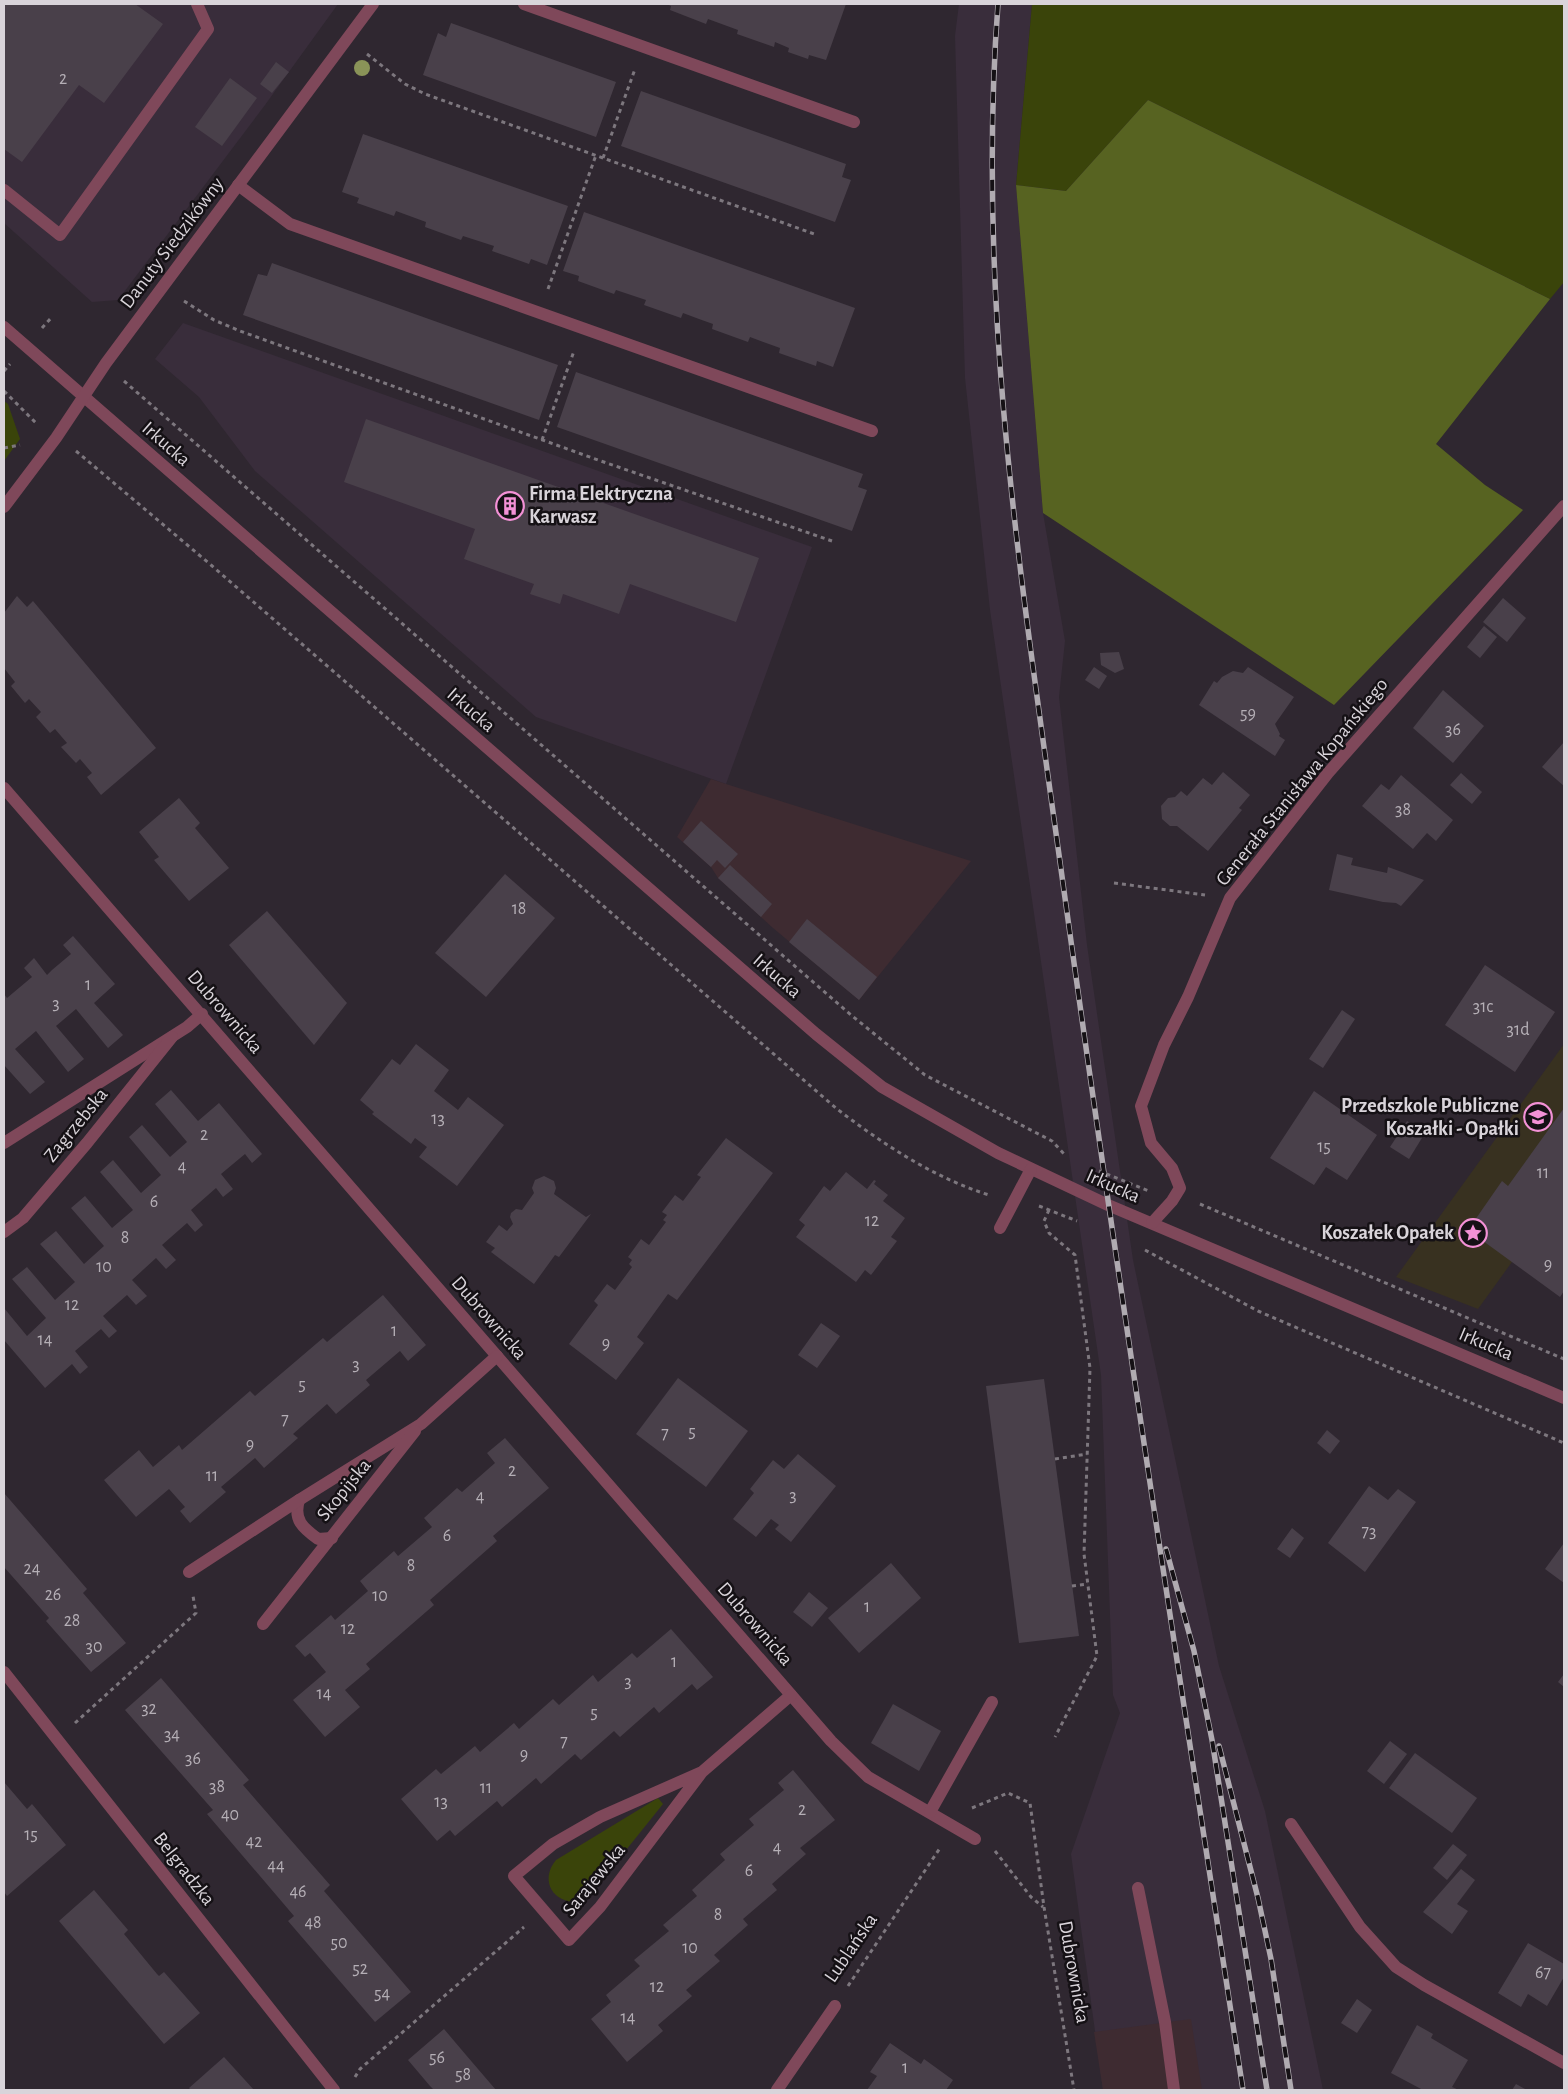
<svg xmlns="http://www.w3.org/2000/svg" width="1568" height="2094" font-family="'Alegreya Sans',sans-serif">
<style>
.built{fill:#392d3b}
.industrial{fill:#3e2b31}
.education{fill:#383120}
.green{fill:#3a440a}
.forest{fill:#576321}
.building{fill:#49404a}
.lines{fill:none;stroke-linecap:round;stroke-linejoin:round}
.path{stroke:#7d777e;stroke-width:3;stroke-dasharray:4 4;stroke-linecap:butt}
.minor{stroke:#7f485a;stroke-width:12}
.rail-casing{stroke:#b0abb1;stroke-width:5.5}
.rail{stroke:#151115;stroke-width:4;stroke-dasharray:11;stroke-linecap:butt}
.tree{fill:#8a9358}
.labels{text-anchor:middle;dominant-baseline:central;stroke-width:5;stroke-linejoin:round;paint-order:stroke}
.number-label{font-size:18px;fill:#b5afb6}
.street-label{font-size:20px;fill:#d9d4da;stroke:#151115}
.poi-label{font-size:20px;font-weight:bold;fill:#d9d4da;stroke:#151115;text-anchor:end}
</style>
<rect width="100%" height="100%" fill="#2f2730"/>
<g class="built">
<path d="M4,4h334l-73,101 -147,195 -26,2 -88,-79z"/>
<path d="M959,4h73l-16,181 27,328 22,128 -6,56 28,248 46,315 86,406 46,145 58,279h-220l-32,-236 49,-141 -7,-18 -12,-320 -111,-765 -25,-232 -10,-342z"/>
<path d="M183,323l629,224 -86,237 -190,-67 -281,-246 -56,-74 -44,-38z"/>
</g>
<g class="industrial">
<path d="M711,779l15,5 245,77 -112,139 -86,-72 -55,-50 -7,-11 -34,-30z"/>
<path d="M1191,2019l11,71h-99l-9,-58z"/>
</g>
<path class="education" d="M1564,1044v146l-86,119 -82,-32z"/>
<g class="green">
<path d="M1032,4h532v278l-14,17 -402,-199 -82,91 -50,-6z"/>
<path d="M4,401l4,3 12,35 -16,22z"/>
<path d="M658,1798l5,6 -74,92 -17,6c-22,-3 -31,-24 -16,-42z"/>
</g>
<path class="forest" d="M1148,100l402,199 -114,145 49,41 38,25 -189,195 -291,-192 -27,-328 50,6z"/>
<g class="building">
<path d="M4,4h131l28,20 -59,79 -25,-18 -57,77 -18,-13z"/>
<path d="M667,4h179l-20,56 -17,-5 -1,4 -20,-7 1,-4 -14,-6 -1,5 -37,-13 1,-4 -30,-11 -2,5 -36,-14 1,-4z"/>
<path d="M451,23l165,59 -20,55 -173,-62 15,-42 8,4z"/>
<path d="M276,62l13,10 -17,21 -12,-9z"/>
<path d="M230,78l27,20 -35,48 -27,-19z"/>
<path d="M641,91l205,73 -4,13 9,3 -16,42 -214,-76z"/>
<path d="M363,134l205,72 -21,59 -16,-6 -2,5 -37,-13 2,-5 -31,-10 -2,4 -36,-13 1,-5 -30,-11 -2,5 -37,-13 2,-5 -17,-6z"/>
<path d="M584,212l271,96 -22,59 -16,-6 -1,5 -37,-13 1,-5 -30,-11 -2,5 -36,-13 1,-5 -14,-5 -16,-6 -2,5 -37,-13 2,-5 -30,-10 -2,4 -36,-13 1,-5 -16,-5z"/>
<path d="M272,263l286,102 -19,55 -296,-105 15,-41 9,2z"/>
<path d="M576,372l287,102 -5,13 9,3 -15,41 -295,-104z"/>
<path d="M366,419l393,139 -23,64 -106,-38 -11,30 -56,-20 -3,10 -30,-10 4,-10 -70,-25 11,-30 -131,-47z"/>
<path d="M17,596l10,11 6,-6 123,147 -55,47 -14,-18 5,-4 -12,-14 -4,4 -15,-16 6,-4 -12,-14 -5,4 -14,-16 5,-5 -12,-13 -4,4 -14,-17 4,-4 -11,-14v-55z"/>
<path d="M1503,598l23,20 -19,24 -24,-20z"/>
<path d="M1484,626l13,11 -17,21 -13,-11z"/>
<path d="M1119,652l5,17 -9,4 -14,-8 -1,-12z"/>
<path d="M1094,667l13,9 -8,13 -14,-9z"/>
<path d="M1248,667l46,30 -19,27 5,10 -1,2 6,4 -10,16 -76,-51 15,-24 3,2 5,-6 11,-6 10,2z"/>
<path d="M1443,690l41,36 -31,37 -40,-35z"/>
<path d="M1564,742v44l-22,-19z"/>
<path d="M1223,772l27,23 -11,13 3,2 -34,41 -31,-25h-7l-8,-7 -1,-13 7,-8 7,-1 6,-6 6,5 16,-18 9,7z"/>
<path d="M1461,773l21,19 -10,12 -22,-19z"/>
<path d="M1401,775l52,45 -17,21 -9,-8 -14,16 -51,-43 19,-22 8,6z"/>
<path d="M179,798l21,25 -5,5 34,40 -40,33 -35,-41 5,-3 -20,-25z"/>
<path d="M701,821l37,33 -13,14 -8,-8 -6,7 -28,-25z"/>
<path d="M1337,854l16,4 -2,7 36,8 1,-6 36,13 -23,26 -5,-3 -13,-1 -54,-12z"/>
<path d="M730,865l42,39 -11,13 -43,-39z"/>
<path d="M505,874l50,44 -69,79 -51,-44z"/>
<path d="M267,911l80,92 -33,42 -85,-100z"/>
<path d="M807,919l70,58 -18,23 -70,-58z"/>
<path d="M73,936l42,48 -21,19 29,32 -15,13 -32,-39 -20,17 28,33 -16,13 -32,-41 -21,18 30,33 -15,12 -26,-29v-71l3,4 25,-21 -8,-9 10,-10 13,17 5,-5 19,-16 -8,-9z"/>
<path d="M1485,965l70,47 -40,60 -70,-47z"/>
<path d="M1342,1010l13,9 -32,49 -14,-9z"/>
<path d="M416,1044l33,26 -15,21 24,19 10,-13 36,28 -47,61 -38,-29 8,-10 -12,-9 -4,6 -39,-30 2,-2 -14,-12 32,-41 8,6z"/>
<path d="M171,1090l27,31 21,-18 43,51 -10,9 -7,-9 -24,20 12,15 -10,8 -7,-9 -25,22 12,15 -8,7 -8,-9 -25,22 14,15 -10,9 -10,-11 -24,22 15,16 -11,9 -9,-10 -24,21 14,15 -8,7 -8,-9 -26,22 13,16 -8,7 -8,-10 -27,24 -41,-48v-32l23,28 19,-18 -34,-39 15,-12 28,33 20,-18 -35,-38 16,-13 28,33 20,-18 -33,-38 14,-12 27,32 21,-18 -33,-38 13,-12 28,33 20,-18 -32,-38 13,-12 28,32 17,-15 -32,-38z"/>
<path d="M1314,1091l63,44 -30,45 -21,-13 -12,18 -44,-27z"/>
<path d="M1564,1108v183l-4,6 -92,-67 34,-49 6,5z"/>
<path d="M1407,1121l18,12 -16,26 -19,-12z"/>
<path d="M726,1138l47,35 -96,127 -9,-6 -31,43 7,6 -28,37 -47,-36 29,-39 -4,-4 13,-17 8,6 17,-23 -3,-3 3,-4 -4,-3 13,-18 8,6 17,-23 -3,-2 4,-5 -5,-3 13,-17 8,6 18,-24 -4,-2z"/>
<path d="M846,1172l21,17 7,-9 2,1 -2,3 14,11 -5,6 22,17 -14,19 6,4 -26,34 -6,-5 -9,12 -60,-45 9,-12 -6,-5 25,-34 6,5z"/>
<path d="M544,1176l10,5 2,7 -2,6 32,23 5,-3 -32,43 -4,-2 -21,29 -43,-32 4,-4 -9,-6 13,-17 8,6 6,-7 -3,-7 1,-4 5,-4 6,1 12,-17 -2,-5 3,-8z"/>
<path d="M383,1295l43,50 -18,16 -8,-10 -34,29 4,5 -34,29 -9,-10 -34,30 5,4 -34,30 -9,-10 -34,29 5,5 -36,31 -10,-12 5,-4 -16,-18 -33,28 -32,-37 35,-30 14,17 26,-22 3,5 68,-59 5,5 68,-58 4,4z"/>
<path d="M821,1323l19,13 -23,32 -19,-13z"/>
<path d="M678,1378l70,53 -42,56 -70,-53z"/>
<path d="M1044,1379l35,257 -60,7 -33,-257z"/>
<path d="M1327,1430l13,11 -10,13 -13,-11z"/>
<path d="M505,1438l44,50 -56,48 4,5 -67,59 4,5 -68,59 4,5 -25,21 15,17 -35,30 -32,-37 33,-28 -16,-19 -5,4 -10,-11 36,-31 4,5 33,-29 -8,-10 34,-30 4,5 34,-29 -8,-9 33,-30 5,4 33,-29 -8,-10z"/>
<path d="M798,1454l38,32 -45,56 -16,-13 4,-4 -8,-6 -15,18 -23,-18 21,-26 -4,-4 23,-29 11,9z"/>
<path d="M1369,1486l19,14 10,-11 18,13 -51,70 -37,-29z"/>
<path d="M4,1493l83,96 -4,4 43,50 -35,29 -45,-51 3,-3 -45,-51z"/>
<path d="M1292,1528l12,10 -14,20 -13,-9z"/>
<path d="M1564,1543v40l-19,-14z"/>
<path d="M891,1563l30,35 -62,55 -31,-35z"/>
<path d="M809,1592l19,16 -16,19 -19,-15z"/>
<path d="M671,1629l42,48 -16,13 -5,-6 -33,29 -5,-6 -34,30 -6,-6 -33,29 -6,-6 -34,30 -5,-6 -34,29 -5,-6 -42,35 -5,-6 -13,11 -36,-42 35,-30 5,5 34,-28 5,6 34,-29 5,6 34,-30 6,6 34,-30 5,7 34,-29 5,5z"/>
<path d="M1564,1674v13l-6,-5z"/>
<path d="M161,1678l88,102 -6,5 87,100 -6,6 87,101 -36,30 -87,-101 6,-5 -87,-102 6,-4 -88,-100z"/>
<path d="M893,1704l48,27 -22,40 -48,-28z"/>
<path d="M1390,1741l17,13 -23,30 -17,-13z"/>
<path d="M1415,1753l62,45 -25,35 -63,-45z"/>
<path d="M793,1770l42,50 -35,28 6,6 -34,30 5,6 -34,29 5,6 -34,30 6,6 -34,29 6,6 -34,29 5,6 -36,31 -36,-43 20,-17 -5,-7 34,-29 -6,-6 35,-29 -6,-6 34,-29 -5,-6 33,-30 -5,-6 34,-29 -5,-6 35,-29 -6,-7z"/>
<path d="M4,1782l23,27 5,-5 34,41 -59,51 -3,-4z"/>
<path d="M1453,1844l14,11 -20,25 -14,-12z"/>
<path d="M1461,1869l14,11 -18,24 11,7 -16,23 -29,-22z"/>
<path d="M94,1890l34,40 -4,4 33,40 2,2 5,-4 36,41 -36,31 -105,-123z"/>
<path d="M1528,1943l36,21v13l-17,29 -19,-12 -7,13 -23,-14z"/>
<path d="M1357,1999l15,11 -15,23 -16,-10z"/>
<path d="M1417,2025l16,9 -2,4 37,22 -16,27 7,3h-36l-32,-17z"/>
<path d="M444,2029l22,26 30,35h-62l-4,-4 -22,-26z"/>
<path d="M890,2043l31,21 3,-5 29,21 -7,10h-79l10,-14 -7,-4z"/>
<path d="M224,2057l30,33h-63l-2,-2z"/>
<path d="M1516,2084l11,6h-15z"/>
</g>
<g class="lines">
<g class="path">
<path d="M367,54l38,30 20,10 392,141"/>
<path d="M603,158l32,-89"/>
<path d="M548,289l48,-134"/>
<path d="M184,301l30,19 26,11 358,129 234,81"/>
<path d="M42,328l10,-11"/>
<path d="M4,371l6,-7"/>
<path d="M124,381l727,634 74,60 127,66 14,15"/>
<path d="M4,391l32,32"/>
<path d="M542,440l32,-89"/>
<path d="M4,448l16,-3"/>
<path d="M76,451l135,114 626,544c46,35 97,69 152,86"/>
<path d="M1114,883l91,12"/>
<path d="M1099,1171l50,20"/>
<path d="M1200,1204l364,155"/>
<path d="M1039,1206l38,15"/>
<path d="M1049,1210l-5,11 5,12 26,22 15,113 -6,186 13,102 -42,81"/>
<path d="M1145,1250l113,61 306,132"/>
<path d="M1055,1459l32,-5"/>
<path d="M1072,1586l16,-2"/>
<path d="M75,1723l121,-110 -3,-17"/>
<path d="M972,1808l36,-15 22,10 14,104 30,183"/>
<path d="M995,1851l36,46 12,10"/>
<path d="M848,1986l92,-138"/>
<path d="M355,2077l5,-8 164,-142"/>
</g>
<g class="minor">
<path d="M524,4l330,118"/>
<path d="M238,185l52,39 582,207"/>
<path d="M4,190l56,45 148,-206 -11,-25"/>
<path d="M4,327l812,707 66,53 116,66 110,52 456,193"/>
<path d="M4,507l52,-69 50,-75 267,-359"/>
<path d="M4,788l827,953 37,36 107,62"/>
<path d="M4,1143l183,-116 15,-13"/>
<path d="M1152,1223l20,-22 8,-13 -8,-20 -21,-25 -10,-37 23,-61 24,-48 42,-99 98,-125 236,-267"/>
<path d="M1000,1228l31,-59"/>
<path d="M4,1232l19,-14 64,-75 85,-106"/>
<path d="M299,1500c-6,20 4,28 19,39l14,-1"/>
<path d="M189,1572l110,-72 122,-76 76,-68"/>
<path d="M263,1624l152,-193"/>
<path d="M4,1672l330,418"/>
<path d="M702,1772l-102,45 -47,27 -39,32 55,64 31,-33 102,-135 89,-77"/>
<path d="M930,1812l62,-110"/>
<path d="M1291,1824l69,103 36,40 28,18 140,78"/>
<path d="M1138,1888l27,134 9,68"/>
<path d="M777,2090l58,-84"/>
</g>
<defs>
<g id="rail">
<path d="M998,4c-23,303 26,595 67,894 55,398 117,795 178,1192"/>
<path d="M1166,1549l28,102 18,89 55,350"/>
<path d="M1219,1746l39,152 13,61 20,131"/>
</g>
</defs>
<use href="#rail" class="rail-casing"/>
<use href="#rail" class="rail"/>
</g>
<circle class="tree" cx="362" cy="68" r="8"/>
<defs>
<symbol id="building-ring" viewBox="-11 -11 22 22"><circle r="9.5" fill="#151115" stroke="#f391d6" stroke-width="1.5"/><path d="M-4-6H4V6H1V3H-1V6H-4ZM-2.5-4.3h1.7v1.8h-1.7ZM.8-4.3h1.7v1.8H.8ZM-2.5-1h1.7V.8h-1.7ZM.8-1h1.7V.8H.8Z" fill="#f391d6"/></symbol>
<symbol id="school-ring" viewBox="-11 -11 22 22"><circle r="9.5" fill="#151115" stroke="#f391d6" stroke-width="1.5"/><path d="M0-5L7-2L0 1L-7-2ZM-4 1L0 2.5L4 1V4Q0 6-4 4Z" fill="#f391d6"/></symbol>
<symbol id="sight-ring" viewBox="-11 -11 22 22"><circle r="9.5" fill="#151115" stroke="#f391d6" stroke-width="1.5"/><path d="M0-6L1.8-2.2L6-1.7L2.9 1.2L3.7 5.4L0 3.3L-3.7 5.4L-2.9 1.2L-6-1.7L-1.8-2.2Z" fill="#f391d6"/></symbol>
</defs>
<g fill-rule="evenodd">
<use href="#building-ring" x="494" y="490" width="32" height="32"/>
<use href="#school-ring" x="1522" y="1101" width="32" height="32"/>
<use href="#sight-ring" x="1457" y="1217" width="32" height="32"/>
</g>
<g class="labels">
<g class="number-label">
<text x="63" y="79">2</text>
<text x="1248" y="714">59</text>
<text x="1453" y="730">36</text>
<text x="1403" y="810">38</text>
<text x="519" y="909">18</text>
<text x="88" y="985">1</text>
<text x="56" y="1004">3</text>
<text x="1483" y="1007">31c</text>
<text x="1518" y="1030">31d</text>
<text x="438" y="1119">13</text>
<text x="204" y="1135">2</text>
<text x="1324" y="1147">15</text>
<text x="182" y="1167">4</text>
<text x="1543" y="1173">11</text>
<text x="154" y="1202">6</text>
<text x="872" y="1221">12</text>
<text x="125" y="1238">8</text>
<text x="1548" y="1265">9</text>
<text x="104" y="1267">10</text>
<text x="72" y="1305">12</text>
<text x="394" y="1331">1</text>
<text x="45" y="1340">14</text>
<text x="606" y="1344">9</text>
<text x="356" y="1365">3</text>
<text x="302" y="1385">5</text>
<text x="285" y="1420">7</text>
<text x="692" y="1432">5</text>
<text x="665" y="1434">7</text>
<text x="250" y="1445">9</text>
<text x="512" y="1471">2</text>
<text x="212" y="1476">11</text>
<text x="793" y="1496">3</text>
<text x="480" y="1497">4</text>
<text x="1369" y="1532">73</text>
<text x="447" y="1536">6</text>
<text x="411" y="1566">8</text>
<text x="32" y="1569">24</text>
<text x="53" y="1595">26</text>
<text x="380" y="1596">10</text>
<text x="867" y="1607">1</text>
<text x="72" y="1621">28</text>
<text x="348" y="1629">12</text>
<text x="94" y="1647">30</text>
<text x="674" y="1662">1</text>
<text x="628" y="1682">3</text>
<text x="324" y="1694">14</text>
<text x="149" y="1709">32</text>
<text x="594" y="1713">5</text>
<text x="172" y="1735">34</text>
<text x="564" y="1742">7</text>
<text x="524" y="1755">9</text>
<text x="193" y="1759">36</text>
<text x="217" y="1787">38</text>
<text x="486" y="1788">11</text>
<text x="441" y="1802">13</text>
<text x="802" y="1810">2</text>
<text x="230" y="1815">40</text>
<text x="31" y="1835">15</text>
<text x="254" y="1842">42</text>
<text x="777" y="1848">4</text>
<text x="276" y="1866">44</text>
<text x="749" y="1871">6</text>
<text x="298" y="1892">46</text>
<text x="718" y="1915">8</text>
<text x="313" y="1923">48</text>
<text x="339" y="1943">50</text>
<text x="690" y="1948">10</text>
<text x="360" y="1969">52</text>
<text x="1543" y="1973">67</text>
<text x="657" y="1987">12</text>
<text x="382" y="1994">54</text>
<text x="628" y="2018">14</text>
<text x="437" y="2058">56</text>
<text x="905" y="2068">1</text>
<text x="463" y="2075">58</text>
</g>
<g class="street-label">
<text transform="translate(172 243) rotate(-53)">Danuty Siedzikówny</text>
<text transform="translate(166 444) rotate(41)">Irkucka</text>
<text transform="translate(471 710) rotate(41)">Irkucka</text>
<text transform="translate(1302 782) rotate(-51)">Generała Stanisława Kopańskiego</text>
<text transform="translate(777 976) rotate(41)">Irkucka</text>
<text transform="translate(225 1012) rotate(49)">Dubrownicka</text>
<text transform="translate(76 1125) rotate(-51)">Zagrzebska</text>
<text transform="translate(1113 1186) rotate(24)">Irkucka</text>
<text transform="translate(489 1318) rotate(49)">Dubrownicka</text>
<text transform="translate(1486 1344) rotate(23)">Irkucka</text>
<text transform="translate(344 1490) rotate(-51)">Skopijska</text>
<text transform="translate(755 1624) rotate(49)">Dubrownicka</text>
<text transform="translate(184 1869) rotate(52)">Belgradzka</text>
<text transform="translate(594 1880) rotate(-51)">Sarajewska</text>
<text transform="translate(851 1948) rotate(-56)">Lublańska</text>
<text transform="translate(1074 1972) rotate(80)">Dubrownicka</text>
</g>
<g class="poi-label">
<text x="529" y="494" text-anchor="start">Firma Elektryczna<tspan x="529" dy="23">Karwasz</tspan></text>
<text x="1519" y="1106">Przedszkole Publiczne<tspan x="1519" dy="23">Koszałki - Opałki</tspan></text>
<text x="1454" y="1233">Koszałek Opałek</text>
</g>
</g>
<rect width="1568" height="2094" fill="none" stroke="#d9d4da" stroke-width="10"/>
</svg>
